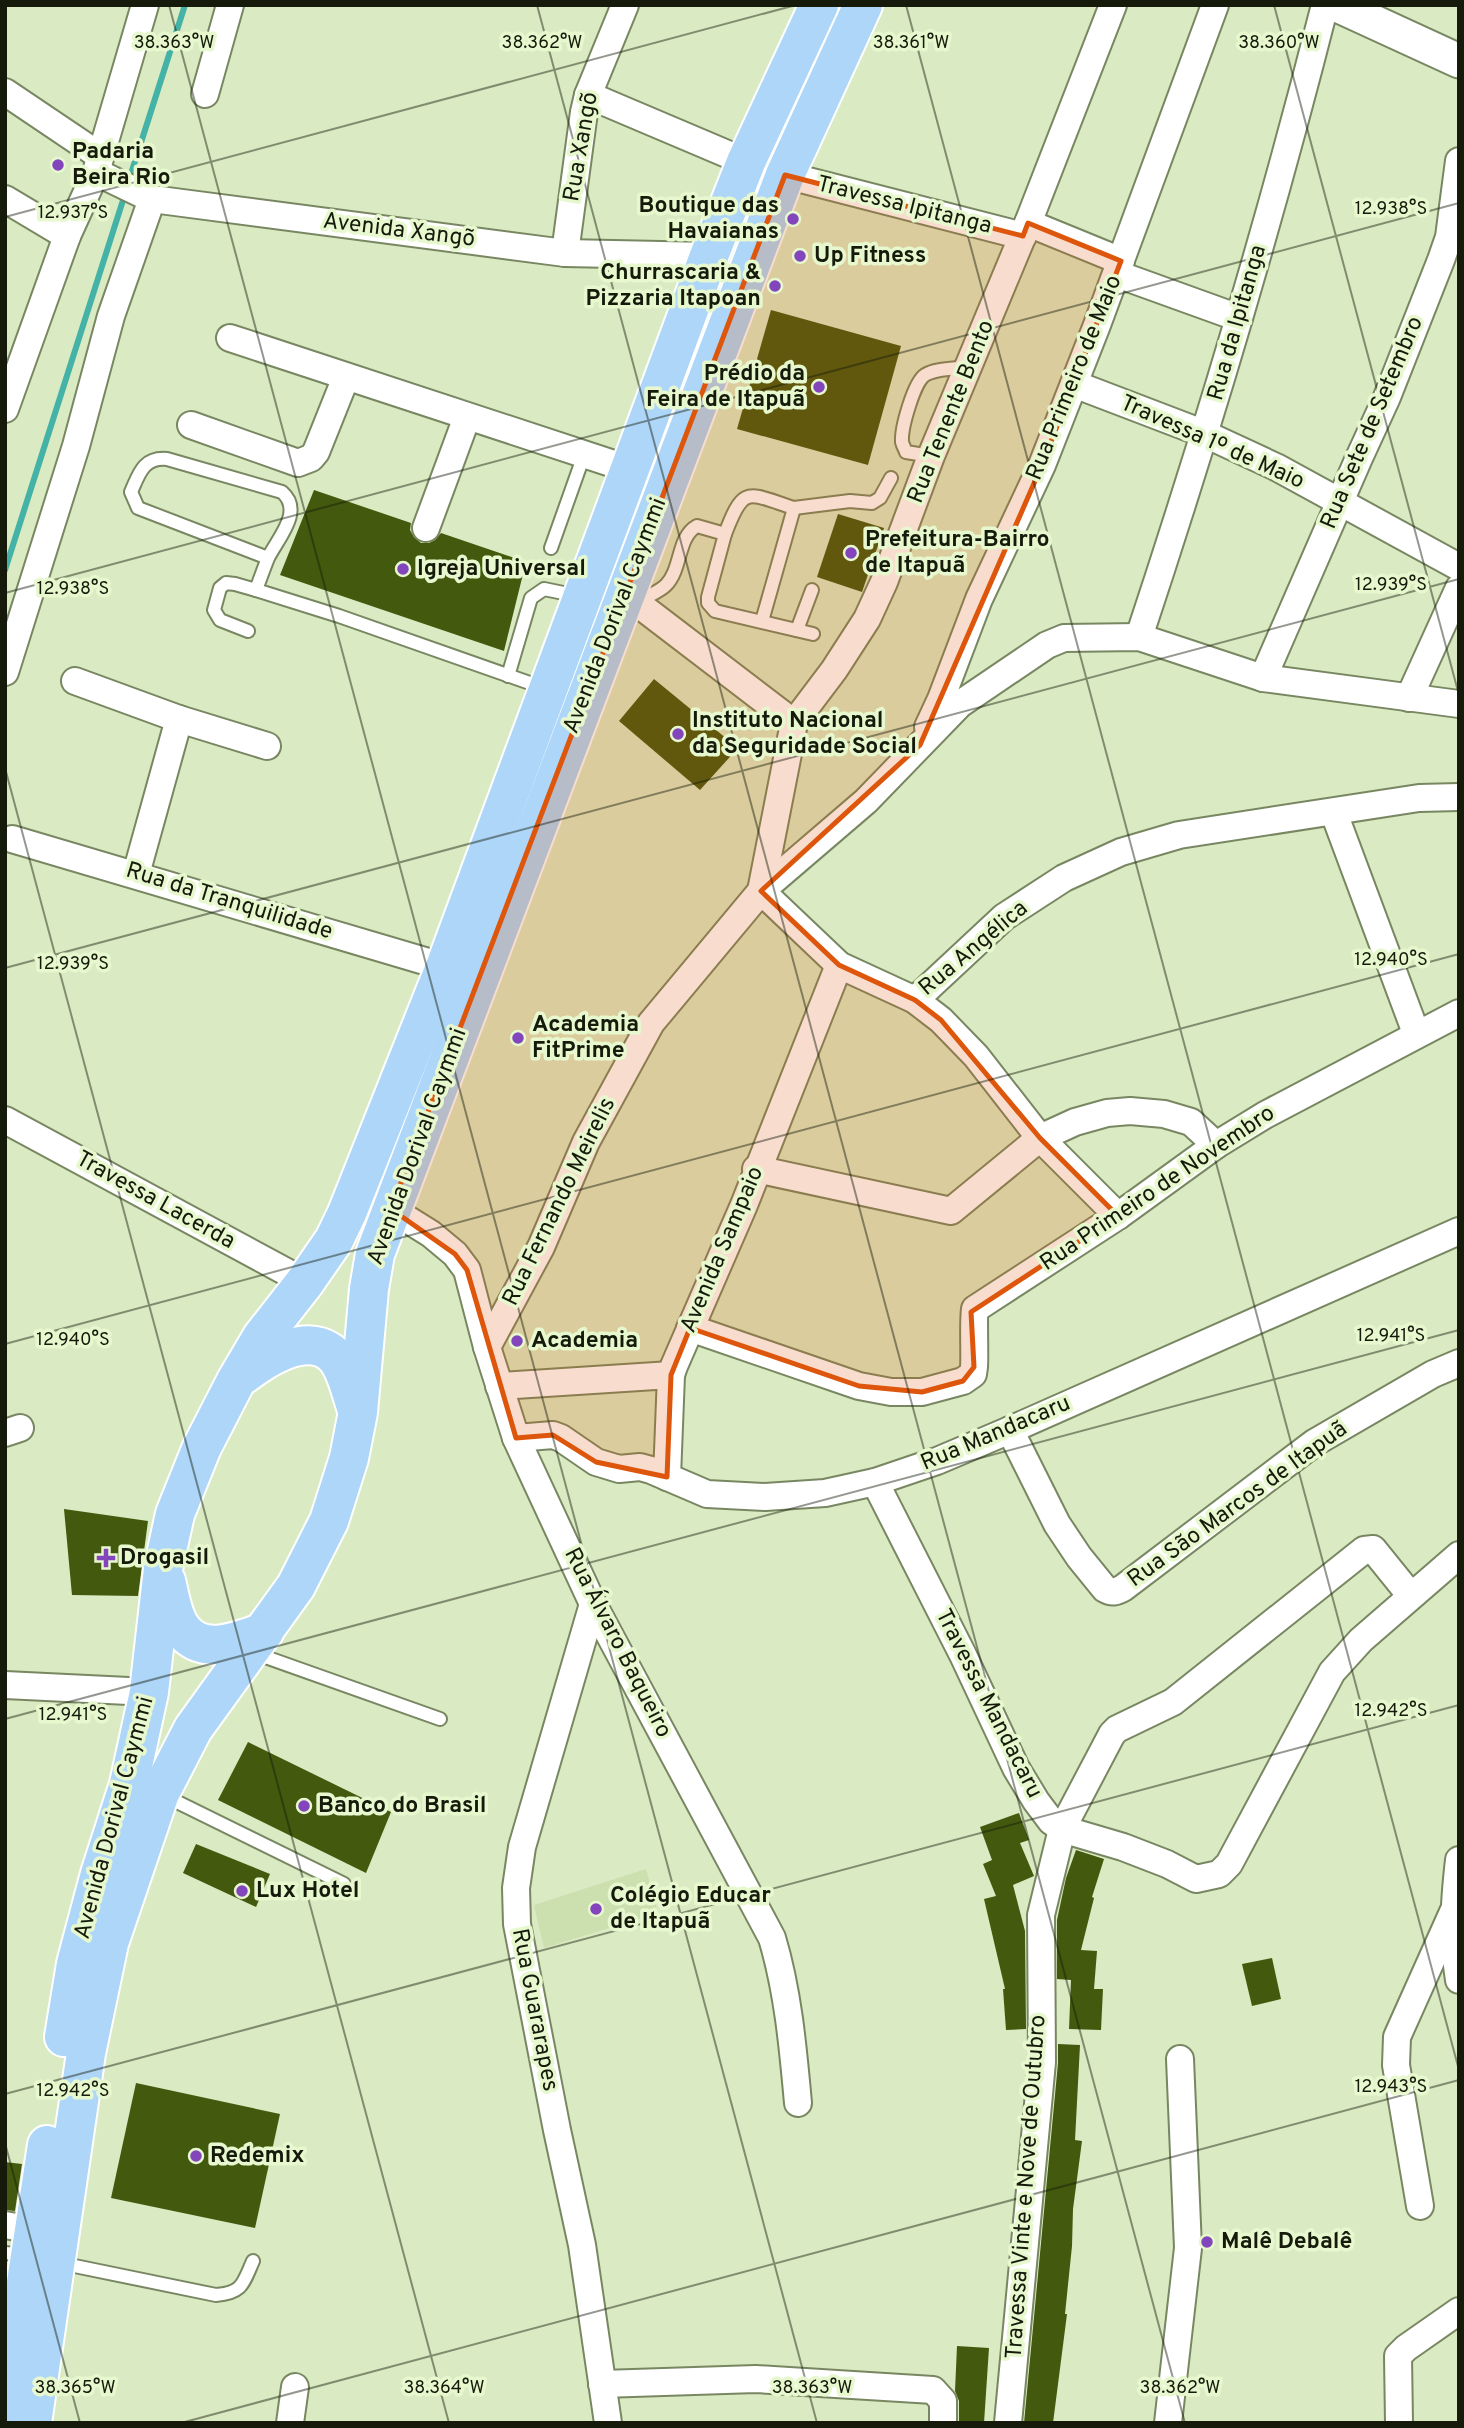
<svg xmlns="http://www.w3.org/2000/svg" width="1464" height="2428" font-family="Overpass,sans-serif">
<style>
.built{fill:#ccdfaf}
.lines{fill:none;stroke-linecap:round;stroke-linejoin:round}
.stream{stroke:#44b2a6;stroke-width:6}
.building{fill:#43590e}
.service-casing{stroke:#788762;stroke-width:16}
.minor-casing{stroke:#788762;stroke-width:30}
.tertiary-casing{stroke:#788762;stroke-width:37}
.primary-casing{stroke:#fff;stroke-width:42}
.service{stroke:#fff;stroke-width:12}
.minor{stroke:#fff;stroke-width:26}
.tertiary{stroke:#fff;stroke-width:33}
.primary{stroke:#add6f8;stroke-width:38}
.marked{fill:#dd560c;fill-opacity:0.2;stroke:#dd560c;stroke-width:5;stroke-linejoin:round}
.ticks{fill:none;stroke:#151a0b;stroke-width:2;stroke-opacity:0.45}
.poi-dot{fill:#8345bb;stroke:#e7f8cf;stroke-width:2.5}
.labels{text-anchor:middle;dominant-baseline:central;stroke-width:7;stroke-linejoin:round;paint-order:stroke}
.street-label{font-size:23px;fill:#151a0b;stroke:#e7f8cf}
.poi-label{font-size:23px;font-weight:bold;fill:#151a0b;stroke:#e7f8cf;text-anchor:start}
.ticks-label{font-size:18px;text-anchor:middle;fill:#151a0b;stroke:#e7f8cf;stroke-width:7;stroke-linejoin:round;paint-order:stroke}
</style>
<rect width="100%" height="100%" fill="#daeac2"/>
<path class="built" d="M646,1869l12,44 -114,35 -10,-43z"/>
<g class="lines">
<g class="stream">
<path d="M129,180l56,-175"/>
<path d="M5,570l120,-376"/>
</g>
</g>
<g class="building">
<path d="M771,310l130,36 -33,119 -131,-36z"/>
<path d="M314,490l97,33 -1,7 4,7 7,6h8l6,-3 6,-7 85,29 -22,89 -224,-76z"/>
<path d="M838,514l46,14 -22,64 -45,-15z"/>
<path d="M654,679l84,69 -38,42 -81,-69z"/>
<path d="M64,1509l84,12 -10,75 -66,-1z"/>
<path d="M248,1742l143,70 -25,61 -148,-73z"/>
<path d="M1019,1813l10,27 -9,3 14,33 -21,9 12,46 1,98 -20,1 -3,-41h2l-21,-90 12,-3 -13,-32 9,-4 -12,-33z"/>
<path d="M196,1844l74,30 -14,33 -73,-34z"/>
<path d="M1076,1850l28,9 -12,38 2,1 -13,52 16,1 -3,38h9l-2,41 -32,-1 2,-49 -14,-1v-59l9,-42z"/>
<path d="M1272,1958l9,41 -29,7 -10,-42z"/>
<path d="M1058,2044l22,1 -5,95 7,1 -9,68 -1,37 -7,68h2l-14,109h-29l34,-360z"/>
<path d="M136,2083l144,31 -25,114 -144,-30z"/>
<path d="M5,2162l17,2 -7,47 -10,-1z"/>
<path d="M957,2346l32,2 -5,75h-25v-22l-4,-10z"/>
</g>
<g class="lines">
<defs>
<g id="service">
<path d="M931,456l-25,-4c-1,-3 -3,-6 -4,-10 -1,-14 12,-60 23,-67 11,-7 30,-6 43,-8"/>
<path d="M794,508l56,-7 22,2 8,-5 11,-20"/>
<path d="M725,534c19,-50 22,-41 69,-26l-32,113"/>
<path d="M551,548l33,-93"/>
<path d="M268,558l-130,-50 -7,-16c8,-18 12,-35 36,-33l115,33c22,19 -4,46 -14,66 -4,10 -8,21 -12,32l83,26 205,72"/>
<path d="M637,603c9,-7 21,-10 29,-18 16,-16 11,-48 31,-59l28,8 -17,63v6l7,8 98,23"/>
<path d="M797,630l15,-40"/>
<path d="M248,631l-28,-11 -6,-10 6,-22 6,-5 9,1 21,6"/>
<path d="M508,676l23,-78 13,-9 34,7"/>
<path d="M254,1653l186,66"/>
<path d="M163,1795l181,89"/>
<path d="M5,2253l21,2"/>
<path d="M60,2263l156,32c27,-2 27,-12 37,-34"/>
</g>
<g id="minor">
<path d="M5,92l95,64"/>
<path d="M205,94l25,-89"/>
<path d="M588,95l158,67"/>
<path d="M96,172l56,27 413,54 144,3"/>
<path d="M785,175l238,61"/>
<path d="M5,199l62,37"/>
<path d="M1028,223l93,38"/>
<path d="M565,253l19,-141 4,-17 37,-90"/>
<path d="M1117,274l122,44"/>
<path d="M230,338l399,131"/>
<path d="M1074,384l131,50 71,33 183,100"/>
<path d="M5,409l62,-173 29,-64 49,-167"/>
<path d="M191,425l107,38 13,-5 5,-6 30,-75"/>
<path d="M426,528l41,-111"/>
<path d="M624,595l9,5 161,123"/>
<path d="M1139,637c69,-208 132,-419 186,-632"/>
<path d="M5,672l71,-226 35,-130 41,-117"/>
<path d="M1263,678l96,-220 28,-61 54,-137 8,-23 10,-76"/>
<path d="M75,681l104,38 88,27"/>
<path d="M1409,698l50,-110"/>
<path d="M928,727l13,-28 38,-100 63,-134 55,-140 118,-320"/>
<path d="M1334,813l82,220"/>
<path d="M12,839l433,128"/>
<path d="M136,874l43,-155"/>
<path d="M761,891l33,-168 40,-53 33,-51 17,-37 47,-126 97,-233 85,-218"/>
<path d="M761,891l78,74 76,35 26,20 35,36 64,82 78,78"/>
<path d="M915,1000l89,-83 60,-39 57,-26 58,-17 240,-37 40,-1"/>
<path d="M5,1120l300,162"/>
<path d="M756,1169l195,42 89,-73 35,-16 32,-9 23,-2 34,3 27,8 25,23"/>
<path d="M391,1209l40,25 24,20 12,16 20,77 29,91 77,166 179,334c16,53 21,110 26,165"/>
<path d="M690,1328l169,58 32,6h31l41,-11 10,-7 1,-7c1,-10 -1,-52 1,-58l143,-93 98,-71 49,-30 194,-102"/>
<path d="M487,1347l54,-100 45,-105 65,-119 110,-132 105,-90 94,-97 87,-59 17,-7 75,-1 124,41 196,26"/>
<path d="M499,1386l172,-11"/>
<path d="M1010,1430l47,94 22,33 26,32c7,4 11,3 18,-1l191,-145 119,-69 26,-11"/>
<path d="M5,1433l15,-5"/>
<path d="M516,1438l37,-3 8,3 35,24 23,7 21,-2 11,3 56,24 58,3 60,-4 50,-11 62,-21 73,-31 449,-199"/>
<path d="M667,1477l4,-102 3,-9 70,-161 95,-240"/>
<path d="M875,1482l88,173 53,113 20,33 15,20 11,8 61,18 44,17 29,15 23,-5 10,-10 103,-192 29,-32 98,-85"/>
<path d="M593,1604l-71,243 -6,41 1,36 40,206 25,115 26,178"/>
<path d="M5,1685l144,7"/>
<path d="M1459,1860c-5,44 -7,76 0,120"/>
<path d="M1420,2206l-24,-141 1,-28 56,-125"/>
<path d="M5,2225l28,5"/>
<path d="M602,2384l154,-5 177,11 10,11v22"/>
<path d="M290,2423l5,-36"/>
<path d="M1008,2423l34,-361 -1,-147 21,-86 50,-95 5,-5 56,-27 191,-152 9,-1 38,47"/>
<path d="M1168,2423l20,-175 -8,-189"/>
<path d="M1399,2423l-1,-67 8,-8 53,-37"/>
</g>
<path id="tertiary" d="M1337,5l122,56"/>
<g id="primary">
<path d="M243,1375c21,-16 60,-42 87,-23 15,10 20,38 26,55"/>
<path d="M166,1581c4,15 6,35 16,48 20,28 56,12 82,3"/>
<path d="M64,2037l12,-73 24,-90 29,-90 20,-92 14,-123 12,-55 27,-67 34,-66 26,-44 43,-55 29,-42 13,-27 98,-246 264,-711 37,-94 73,-157"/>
<path d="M5,2420l42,-275"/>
<path d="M32,2423l54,-370 23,-110 51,-150 33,-64 103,-143 33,-65 20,-63 9,-46 11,-123 6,-35 410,-1079 78,-170"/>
</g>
</defs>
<use href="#service" class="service-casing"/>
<use href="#minor" class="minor-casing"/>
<use href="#tertiary" class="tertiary-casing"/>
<use href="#primary" class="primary-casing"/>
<use href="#service" class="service"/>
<use href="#minor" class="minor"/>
<use href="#tertiary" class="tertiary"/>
<use href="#primary" class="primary"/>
</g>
<path class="marked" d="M785,175l238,61 5,-13 93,38 -79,204 -122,280 -159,146 78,74 76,35 26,20 99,118 78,78 -147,96 3,55 -11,14 -41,11 -63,-6 -169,-58 -19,47 -4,102 -71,-15 -43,-27 -37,3 -49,-168 -12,-16 -64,-45z"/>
<path class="ticks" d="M169,5l648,2418M537,5l648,2418M906,5l553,2065M1274,5l185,690M5,217l791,-212M5,593l1454,-390M5,768l444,1655M5,968l1454,-389M5,1344l1454,-390M5,1719l1454,-389M5,2094l1454,-389M5,2143l75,280M181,2423l1278,-343"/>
<g class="poi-dot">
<circle cx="58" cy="165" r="7"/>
<circle cx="793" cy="219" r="7"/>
<circle cx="800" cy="256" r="7"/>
<circle cx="775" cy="286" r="7"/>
<circle cx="819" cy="387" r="7"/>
<circle cx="851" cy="553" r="7"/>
<circle cx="403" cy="569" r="7"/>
<circle cx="678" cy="734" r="7"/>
<circle cx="518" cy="1038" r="7"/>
<circle cx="517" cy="1341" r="7"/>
<path d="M102.5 1547.5h7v7h7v7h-7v7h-7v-7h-7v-7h7z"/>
<circle cx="304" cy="1806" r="7"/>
<circle cx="242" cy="1891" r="7"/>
<circle cx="596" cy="1909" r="7"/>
<circle cx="196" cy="2156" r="7"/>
<circle cx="1207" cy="2242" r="7"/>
</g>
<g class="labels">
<g class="street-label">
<text transform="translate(582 147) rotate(-80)">Rua Xangõ</text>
<text transform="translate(904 206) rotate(14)">Travessa Ipitanga</text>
<text transform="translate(399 231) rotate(7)">Avenida Xangõ</text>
<text transform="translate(1238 323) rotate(-74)">Rua da Ipitanga</text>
<text transform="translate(1075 378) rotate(-68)">Rua Primeiro de Maio</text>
<text transform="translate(952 412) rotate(-68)">Rua Tenente Bento</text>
<text transform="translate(1373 423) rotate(-67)">Rua Sete de Setembro</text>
<text transform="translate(1212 443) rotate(24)">Travessa 1º de Maio</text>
<text transform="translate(616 616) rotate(-69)">Avenida Dorival Caymmi</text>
<text transform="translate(229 902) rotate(17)">Rua da Tranquilidade</text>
<text transform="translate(974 949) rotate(-40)">Rua Angélica</text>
<text transform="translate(418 1147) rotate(-70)">Avenida Dorival Caymmi</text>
<text transform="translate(1158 1189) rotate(-34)">Rua Primeiro de Novembro</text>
<text transform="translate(155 1201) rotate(29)">Travessa Lacerda</text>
<text transform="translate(560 1202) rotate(-64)">Rua Fernando Meirelis</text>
<text transform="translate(723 1250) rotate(-67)">Avenida Sampaio</text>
<text transform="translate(996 1434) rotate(-23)">Rua Mandacaru</text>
<text transform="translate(1238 1505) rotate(-36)">Rua São Marcos de Itapuã</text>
<text transform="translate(617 1643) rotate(63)">Rua Álvaro Baqueiro</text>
<text transform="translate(988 1704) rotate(63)">Travessa Mandacaru</text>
<text transform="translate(115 1818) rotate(-75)">Avenida Dorival Caymmi</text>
<text transform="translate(534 2010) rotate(79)">Rua Guararapes</text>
<text transform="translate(1027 2187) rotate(-86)">Travessa Vinte e Nove de Outubro</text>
</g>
<g class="poi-label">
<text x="72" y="152">Padaria<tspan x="72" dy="26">Beira Rio</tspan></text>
<text x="779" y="206" text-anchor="end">Boutique das<tspan x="779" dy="26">Havaianas</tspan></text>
<text x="814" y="256">Up Fitness</text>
<text x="761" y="273" text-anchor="end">Churrascaria &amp;<tspan x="761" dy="26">Pizzaria Itapoan</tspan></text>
<text x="805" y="374" text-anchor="end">Prédio da<tspan x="805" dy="26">Feira de Itapuã</tspan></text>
<text x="865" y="540">Prefeitura-Bairro<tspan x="865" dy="26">de Itapuã</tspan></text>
<text x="417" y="569">Igreja Universal</text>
<text x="692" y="721">Instituto Nacional<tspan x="692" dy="26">da Seguridade Social</tspan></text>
<text x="532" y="1025">Academia<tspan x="532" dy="26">FitPrime</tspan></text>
<text x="531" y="1341">Academia</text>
<text x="120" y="1558">Drogasil</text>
<text x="318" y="1806">Banco do Brasil</text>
<text x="256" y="1891">Lux Hotel</text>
<text x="610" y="1896">Colégio Educar<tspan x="610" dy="26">de Itapuã</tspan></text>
<text x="210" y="2156">Redemix</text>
<text x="1221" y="2242">Malê Debalê</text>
</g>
</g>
<g class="ticks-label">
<text x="174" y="48">38.363°W</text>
<text x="542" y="48">38.362°W</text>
<text x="911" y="48">38.361°W</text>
<text x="1279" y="48">38.360°W</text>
<text x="1391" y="214">12.938°S</text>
<text x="73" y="218">12.937°S</text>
<text x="1391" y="590">12.939°S</text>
<text x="73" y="594">12.938°S</text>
<text x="1391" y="965">12.940°S</text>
<text x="73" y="969">12.939°S</text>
<text x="1391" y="1341">12.941°S</text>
<text x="73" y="1345">12.940°S</text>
<text x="1391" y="1716">12.942°S</text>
<text x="73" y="1720">12.941°S</text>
<text x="1391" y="2092">12.943°S</text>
<text x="73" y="2096">12.942°S</text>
<text x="75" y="2393">38.365°W</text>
<text x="444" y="2393">38.364°W</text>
<text x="812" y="2393">38.363°W</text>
<text x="1180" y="2393">38.362°W</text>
</g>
<rect width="1464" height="2428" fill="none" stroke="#151a0b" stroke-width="14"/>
</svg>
